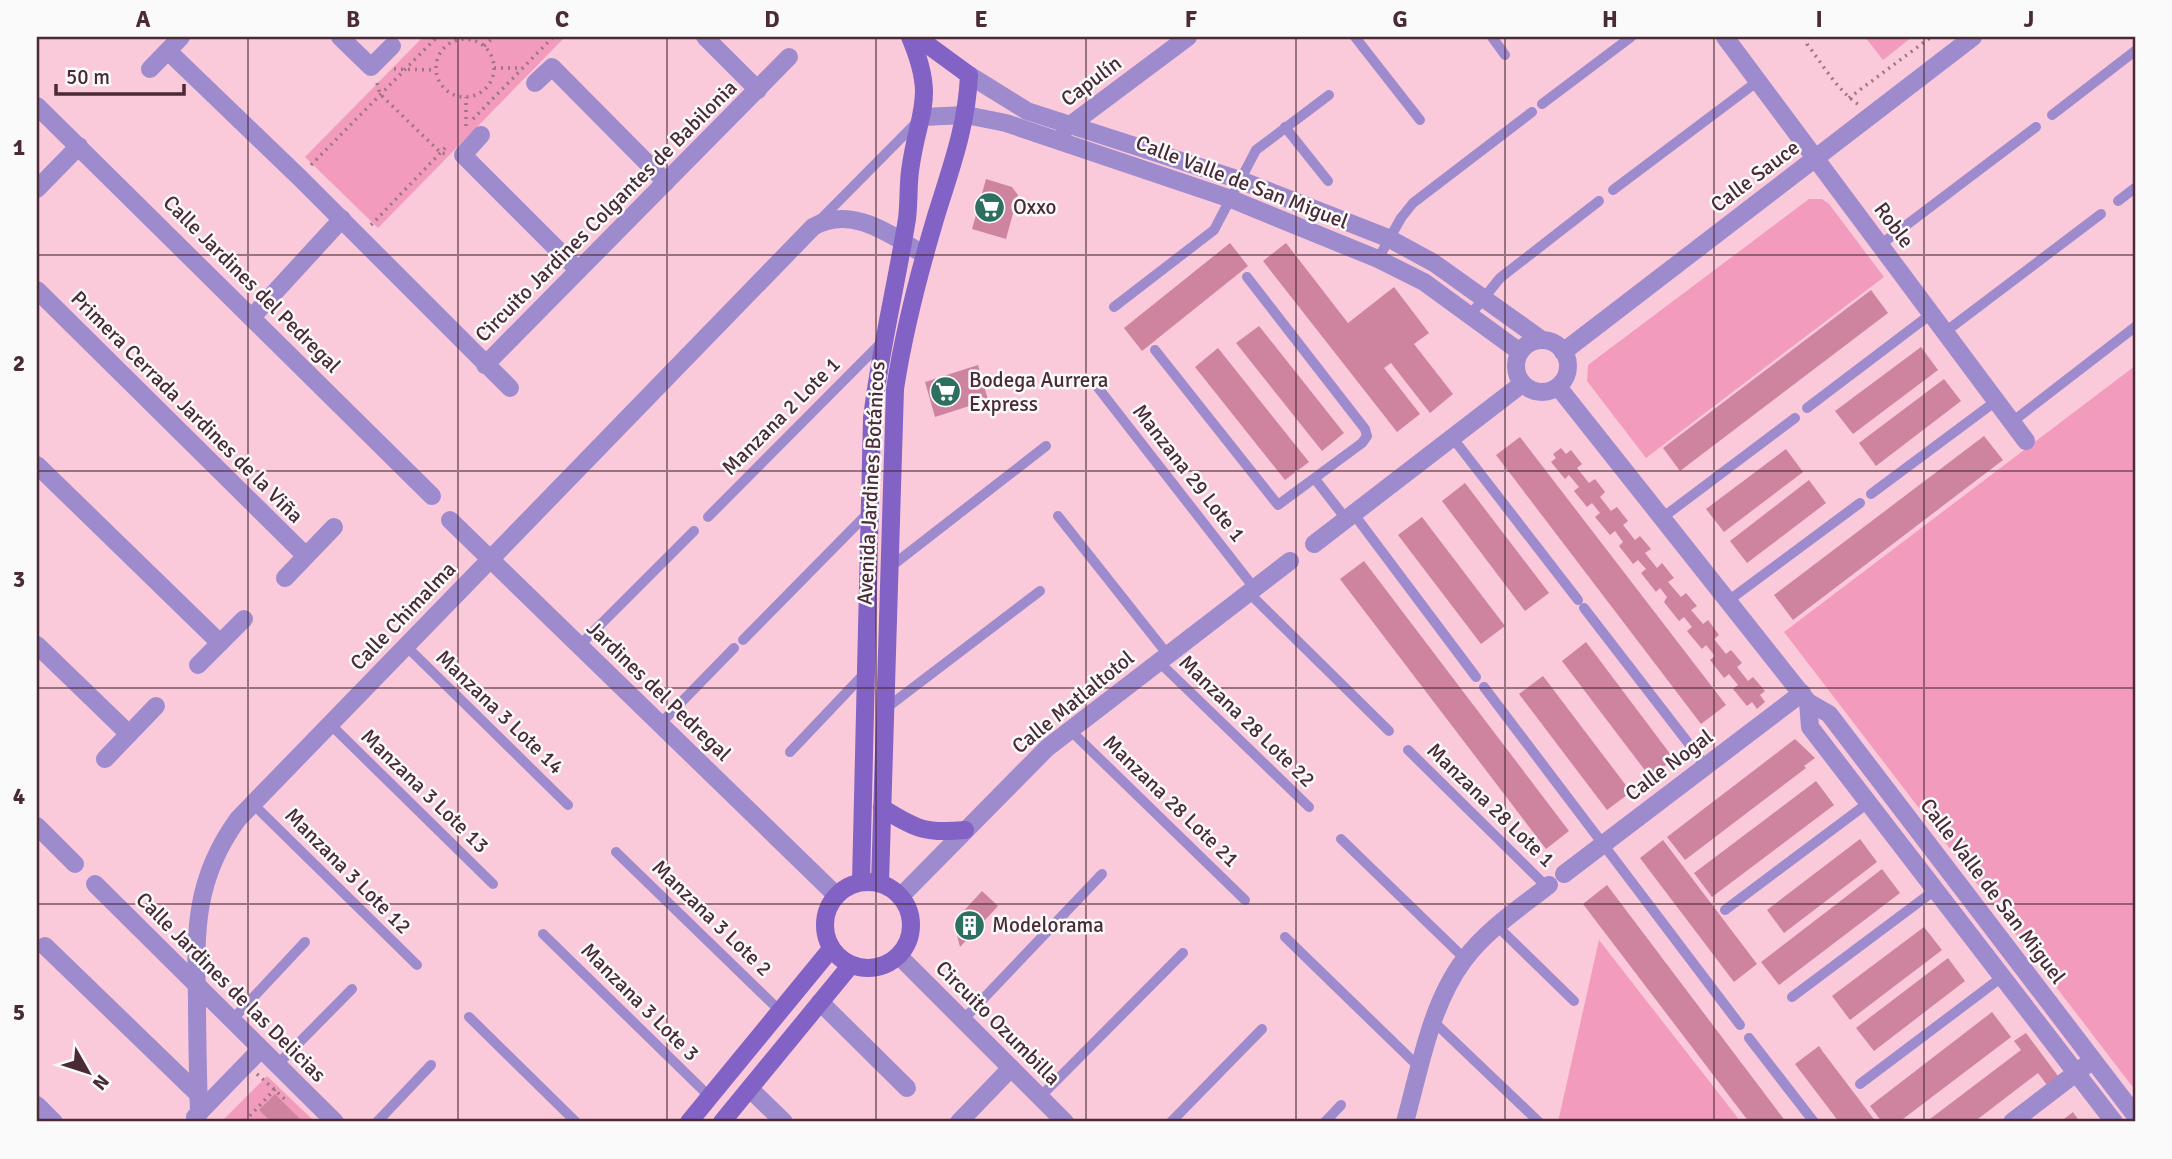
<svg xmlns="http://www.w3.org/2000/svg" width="2172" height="1159" font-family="Signika,sans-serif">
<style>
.green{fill:#f39bbc}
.building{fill:#ce839e}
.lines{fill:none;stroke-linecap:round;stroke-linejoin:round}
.path{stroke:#9c7583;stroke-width:3.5;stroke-dasharray:2 5;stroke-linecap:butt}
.lane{stroke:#9e8bce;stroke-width:10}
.street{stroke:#9e8bce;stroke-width:18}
.secondary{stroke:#8262c5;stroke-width:18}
.grid{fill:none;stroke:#492a36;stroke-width:2;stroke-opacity:0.55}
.labels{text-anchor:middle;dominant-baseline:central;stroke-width:5;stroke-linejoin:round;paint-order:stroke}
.street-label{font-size:21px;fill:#492a36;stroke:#fafafa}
.poi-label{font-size:21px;fill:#492a36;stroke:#fafafa;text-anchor:start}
.neatline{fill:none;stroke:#492a36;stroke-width:2.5}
.grid-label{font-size:23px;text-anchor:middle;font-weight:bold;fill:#492a36}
</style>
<rect width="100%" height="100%" fill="#fbcada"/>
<g class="green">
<path d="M423,37h142l-187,191 -73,-71z"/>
<path d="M1865,37h47l-29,23z"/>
<path d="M1809,199h13l7,5 55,73 -238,181 -59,-77 1,-16z"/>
<path d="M2135,366v724l-351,-458z"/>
<path d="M1599,940l142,182h-183z"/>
<path d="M267,1076l48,46h-94z"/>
</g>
<g class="building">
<path d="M986,179l26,8 6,8 -12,44 -34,-10z"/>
<path d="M1230,243l18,23 -106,85 -18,-23z"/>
<path d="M1286,243l62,80 46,-36 35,46 -15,11 39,50 -23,19 -39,-50 -7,5 36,46 -23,18 -134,-171z"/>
<path d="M1871,290l17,23 -208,158 -17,-23z"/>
<path d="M1259,326l85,107 -22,18 -86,-108z"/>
<path d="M1921,347l17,23 -85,64 -18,-23z"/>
<path d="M1218,348l91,114 -24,18 -90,-113z"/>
<path d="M978,365l10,35 -53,17 -10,-35z"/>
<path d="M1944,379l17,22 -85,65 -17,-23z"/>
<path d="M1984,436l19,24 -210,160 -19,-25z"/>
<path d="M1520,437l206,268 -25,19 -205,-269z"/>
<path d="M1561,448l5,6 5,-4 11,14 -5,4 12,15 6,-4 10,13 -5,5 11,14 6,-4 11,14 -5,4 12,15 5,-4 11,13 -6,4 12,15 5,-5 12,15 -6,4 13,15 5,-4 11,13 -6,4 12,14 5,-4 11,15 -5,4 12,15 5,-4 11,13 -5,4 11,14 5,-4 12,14 -5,4 5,7 -8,7 -5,-7 -5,4 -14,-17 5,-4 -9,-11 -5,4 -14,-18 5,-4 -9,-11 -4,4 -15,-18 5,-4 -8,-10 -5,4 -15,-19 3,-5 -7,-9 -4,4 -15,-19 5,-4 -8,-9 -5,4 -14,-18 4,-4 -8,-11 -5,4 -15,-18 5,-4 -8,-10 -5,4 -13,-16 5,-4 -10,-12 -4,4 -14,-17 5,-4 -3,-4z"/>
<path d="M1786,449l17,23 -79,60 -18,-23z"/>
<path d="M1809,480l17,23 -79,60 -17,-22z"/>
<path d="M1465,483l84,110 -24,18 -83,-110z"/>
<path d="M1422,517l83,109 -24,18 -83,-109z"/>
<path d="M1364,561l205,270 -23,18 -206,-270z"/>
<path d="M1586,642l88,117 -24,18 -88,-116z"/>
<path d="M1543,676l88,116 -24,18 -88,-116z"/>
<path d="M1795,739l20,19 -11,8 2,2 -121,92 -18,-23z"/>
<path d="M1816,781l18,24 -122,92 -18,-24z"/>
<path d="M1860,839l17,23 -93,71 -17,-23z"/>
<path d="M1663,840l94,124 -23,18 -94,-124z"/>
<path d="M1882,869l18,24 -121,92 -18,-23z"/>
<path d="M1607,885l179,237h-37l-166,-218z"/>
<path d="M982,891l16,15 -38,41 -3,-12 2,-19z"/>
<path d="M1924,927l18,23 -92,70 -18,-24z"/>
<path d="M1948,958l17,23 -91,70 -18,-23z"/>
<path d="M1992,1012l19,25 -112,85h-17l-12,-16z"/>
<path d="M2026,1033l32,43 -11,9 -9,-12 -64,49h-48l95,-72 -7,-9z"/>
<path d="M1819,1046l4,6 53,70h-37l-44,-58z"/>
<path d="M275,1094l25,25 -3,3h-26l-12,-12z"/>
<path d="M2073,1112l7,10h-20z"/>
</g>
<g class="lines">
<g class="path">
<path d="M1808,37l-1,7c17,22 29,45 52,61"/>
<circle cx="465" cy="68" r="29"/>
<path d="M484,46l10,-9"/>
<path d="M494,68h29"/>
<path d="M394,69l42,1"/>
<path d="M377,83l3,11 61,59 8,1"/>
<path d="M1849,98l82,-61"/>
<path d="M473,119l80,-82"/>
<path d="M466,126v-29"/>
<path d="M311,165l126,-128"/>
<path d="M371,225l77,-80"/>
<path d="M257,1074l31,28"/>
<path d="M245,1121l30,-32"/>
</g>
<g class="lane">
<path d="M1355,37l65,83"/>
<path d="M1492,37l13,18"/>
<path d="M1542,104l89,-67"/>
<path d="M2052,115l83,-64"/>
<path d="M1285,127l43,54"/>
<path d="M1613,190l145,-109"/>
<path d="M2118,201l17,-13"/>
<path d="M820,220l100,-101"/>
<path d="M1880,245l156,-118"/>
<path d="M1378,259l23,-41 12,-15 119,-91"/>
<path d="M1114,307l100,-77 42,-80 73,-55"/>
<path d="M1471,314l29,-36 99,-77"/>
<path d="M1945,332l156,-118"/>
<path d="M1155,350l123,155 84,-62 5,-7 -2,-7 -118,-152"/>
<path d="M1092,380l163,209"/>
<path d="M1807,408l124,-94"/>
<path d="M2012,422l123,-95"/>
<path d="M1452,437l126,163"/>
<path d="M1315,479l31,40"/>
<path d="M1871,494l125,-93"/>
<path d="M1353,513l123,164"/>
<path d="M1058,516l110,139"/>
<path d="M708,517l174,-175"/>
<path d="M1662,518l133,-100"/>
<path d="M889,568l157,-122"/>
<path d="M1249,593l140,138"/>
<path d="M1728,601l132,-98"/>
<path d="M1584,608l122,158"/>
<path d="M743,640l126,-128"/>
<path d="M406,646l162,159"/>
<path d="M579,646l115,-115"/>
<path d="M1159,662l150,145"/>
<path d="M1484,687l256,338"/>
<path d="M885,709l155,-118"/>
<path d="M330,724l163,160"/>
<path d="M660,724l74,-76"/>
<path d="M1070,730l175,170"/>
<path d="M1408,750l139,137"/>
<path d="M790,752l75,-79"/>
<path d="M253,804l164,161"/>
<path d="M1341,839l124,120"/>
<path d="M616,852l164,159"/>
<path d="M1725,910l143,-107"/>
<path d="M1497,926l77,75"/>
<path d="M543,934l167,163"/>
<path d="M1285,937l135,131"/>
<path d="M1792,997l143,-107"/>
<path d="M469,1017l107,105"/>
<path d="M232,1020l73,-78"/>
<path d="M963,1020l139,-146"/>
<path d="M1433,1021l106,101"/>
<path d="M1749,1038l65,84"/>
<path d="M277,1065l75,-76"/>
<path d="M1860,1084l142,-107"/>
<path d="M1040,1097l143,-144"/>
<path d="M377,1122l54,-57"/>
<path d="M1171,1122l91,-93"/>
<path d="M1325,1122l16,-17"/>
</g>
<g class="street">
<path d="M340,37l31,30 21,-21"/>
<path d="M705,37l53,53"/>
<path d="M1725,37l301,404"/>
<path d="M168,51l131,126 211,211"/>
<path d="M150,69l31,-32"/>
<path d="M969,75l58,36 213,69 148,58 46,25 108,77"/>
<path d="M535,83l17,-16 114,115"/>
<path d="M37,106l395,390"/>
<path d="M923,117l43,-2 40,8 225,76 147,60 46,23 96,70"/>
<path d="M1065,129l123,-92"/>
<path d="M481,135l-18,20 115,115"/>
<path d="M37,189l42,-43"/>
<path d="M37,290l269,266"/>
<path d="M253,316l89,-97"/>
<circle cx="1542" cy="366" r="26"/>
<path d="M1563,352l410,-315"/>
<path d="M485,365l304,-308"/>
<path d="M1559,388l249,314 21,12 306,401"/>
<path d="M37,465l183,178"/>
<path d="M450,520l386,375"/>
<path d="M1314,544l208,-160"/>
<path d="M285,578l49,-51"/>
<path d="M37,645l92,89"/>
<path d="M198,665l46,-46"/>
<path d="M1808,702l2,25 304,395"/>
<path d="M105,759l51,-53"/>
<path d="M37,826l38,38"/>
<path d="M1564,874l238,-181"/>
<path d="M95,884l240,238"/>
<path d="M901,896l146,-148 243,-187"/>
<path d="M45,946l153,148"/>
<path d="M899,956l166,166"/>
<path d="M820,1002l87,86"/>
<path d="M750,1089l34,33"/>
<path d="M37,1105l17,17"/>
<path d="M199,1114c-1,-38 -2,-77 -2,-115 -2,-69 -2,-121 41,-180l575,-592c39,-23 79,9 112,28"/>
<path d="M195,1117l66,-68"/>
<path d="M959,1122l52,-54"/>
<path d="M1405,1122c15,-53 25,-117 59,-162 23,-31 56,-52 85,-75"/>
<path d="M2012,1122l73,-56"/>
</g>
<g class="secondary">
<path d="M882,808c34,21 43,26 83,22"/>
<path d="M861,882l11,-464c8,-67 24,-132 35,-199 2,-16 1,-32 3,-48 8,-61 27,-70 0,-134"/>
<circle cx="868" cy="925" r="43"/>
<path d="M880,883l15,-494c9,-59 24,-116 41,-173 15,-48 31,-91 33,-141l-52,-38"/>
<path d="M689,1122l142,-173"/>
<path d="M722,1122l128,-156"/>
</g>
</g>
<path class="grid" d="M248,37v1085M458,37v1085M667,37v1085M876,37v1085M1086,37v1085M1296,37v1085M1505,37v1085M1714,37v1085M1924,37v1085M37,255h2098M37,471h2098M37,688h2098M37,904h2098"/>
<defs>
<symbol id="supermarket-disc" viewBox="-11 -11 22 22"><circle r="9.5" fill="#2d7061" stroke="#fafafa"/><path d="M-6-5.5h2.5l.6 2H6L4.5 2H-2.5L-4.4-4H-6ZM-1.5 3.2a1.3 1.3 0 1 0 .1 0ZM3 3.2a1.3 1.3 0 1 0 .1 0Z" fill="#fff"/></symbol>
<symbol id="building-disc" viewBox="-11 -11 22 22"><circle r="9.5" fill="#2d7061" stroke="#fafafa"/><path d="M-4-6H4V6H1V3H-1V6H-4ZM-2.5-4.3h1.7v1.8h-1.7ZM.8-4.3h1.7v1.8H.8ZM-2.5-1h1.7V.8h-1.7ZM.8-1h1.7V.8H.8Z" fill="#fff"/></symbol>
</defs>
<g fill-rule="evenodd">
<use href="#supermarket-disc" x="972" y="190" width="35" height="35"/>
<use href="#supermarket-disc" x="928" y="374" width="35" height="35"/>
<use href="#building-disc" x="952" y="908" width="35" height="35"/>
</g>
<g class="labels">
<g class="street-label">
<text transform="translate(1091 81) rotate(-37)">Capulín</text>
<text transform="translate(1755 176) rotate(-37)">Calle Sauce</text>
<text transform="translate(1242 182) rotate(21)">Calle Valle de San Miguel</text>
<text transform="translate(606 211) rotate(-45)">Circuito Jardines Colgantes de Babilonia</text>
<text transform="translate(1894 225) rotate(53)">Roble</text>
<text transform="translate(252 284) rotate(45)">Calle Jardines del Pedregal</text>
<text transform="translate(187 407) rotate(45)">Primera Cerrada Jardines de la Viña</text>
<text transform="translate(781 416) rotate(-45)">Manzana 2 Lote 1</text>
<text transform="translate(1189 473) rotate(52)">Manzana 29 Lote 1</text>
<text transform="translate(871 483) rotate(-87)">Avenida Jardines Botánicos</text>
<text transform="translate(403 616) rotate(-46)">Calle Chimalma</text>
<text transform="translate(659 691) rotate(44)">Jardines del Pedregal</text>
<text transform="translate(1073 702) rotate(-39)">Calle Matlaltotol</text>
<text transform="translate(500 712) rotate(44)">Manzana 3 Lote 14</text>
<text transform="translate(1247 721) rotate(44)">Manzana 28 Lote 22</text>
<text transform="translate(1669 765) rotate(-37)">Calle Nogal</text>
<text transform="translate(425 791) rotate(44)">Manzana 3 Lote 13</text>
<text transform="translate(1171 801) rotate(44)">Manzana 28 Lote 21</text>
<text transform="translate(1491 805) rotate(44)">Manzana 28 Lote 1</text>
<text transform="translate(348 871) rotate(45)">Manzana 3 Lote 12</text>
<text transform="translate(1993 891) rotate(53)">Calle Valle de San Miguel</text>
<text transform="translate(712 918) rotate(44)">Manzana 3 Lote 2</text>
<text transform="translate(231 987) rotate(45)">Calle Jardines de las Delicias</text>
<text transform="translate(640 1002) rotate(45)">Manzana 3 Lote 3</text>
<text transform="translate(998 1023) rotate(45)">Circuito Ozumbilla</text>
</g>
<g class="poi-label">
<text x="1013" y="207">Oxxo</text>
<text x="969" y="380">Bodega Aurrera<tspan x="969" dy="24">Express</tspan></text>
<text x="992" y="925">Modelorama</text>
</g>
</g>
<rect width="2172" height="1159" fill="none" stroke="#fafafa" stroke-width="77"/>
<g transform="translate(88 1072) rotate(129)" stroke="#fafafa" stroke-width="5" paint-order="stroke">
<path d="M0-5L12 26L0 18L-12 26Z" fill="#492a36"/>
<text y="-10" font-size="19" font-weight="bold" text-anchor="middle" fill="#492a36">N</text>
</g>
<path d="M56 84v10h128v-10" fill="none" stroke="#492a36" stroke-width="3.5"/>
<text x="66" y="84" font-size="21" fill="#492a36" stroke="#fafafa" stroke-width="5" paint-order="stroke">50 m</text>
<rect x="38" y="38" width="2096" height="1082" class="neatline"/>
<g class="grid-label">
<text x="143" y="27">A</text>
<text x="353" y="27">B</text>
<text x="562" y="27">C</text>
<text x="772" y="27">D</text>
<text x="981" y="27">E</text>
<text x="1191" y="27">F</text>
<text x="1400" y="27">G</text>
<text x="1610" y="27">H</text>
<text x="1819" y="27">I</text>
<text x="2029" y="27">J</text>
<text x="19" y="155">1</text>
<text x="19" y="371">2</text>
<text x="19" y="587">3</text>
<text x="19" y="804">4</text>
<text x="19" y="1020">5</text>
</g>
</svg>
